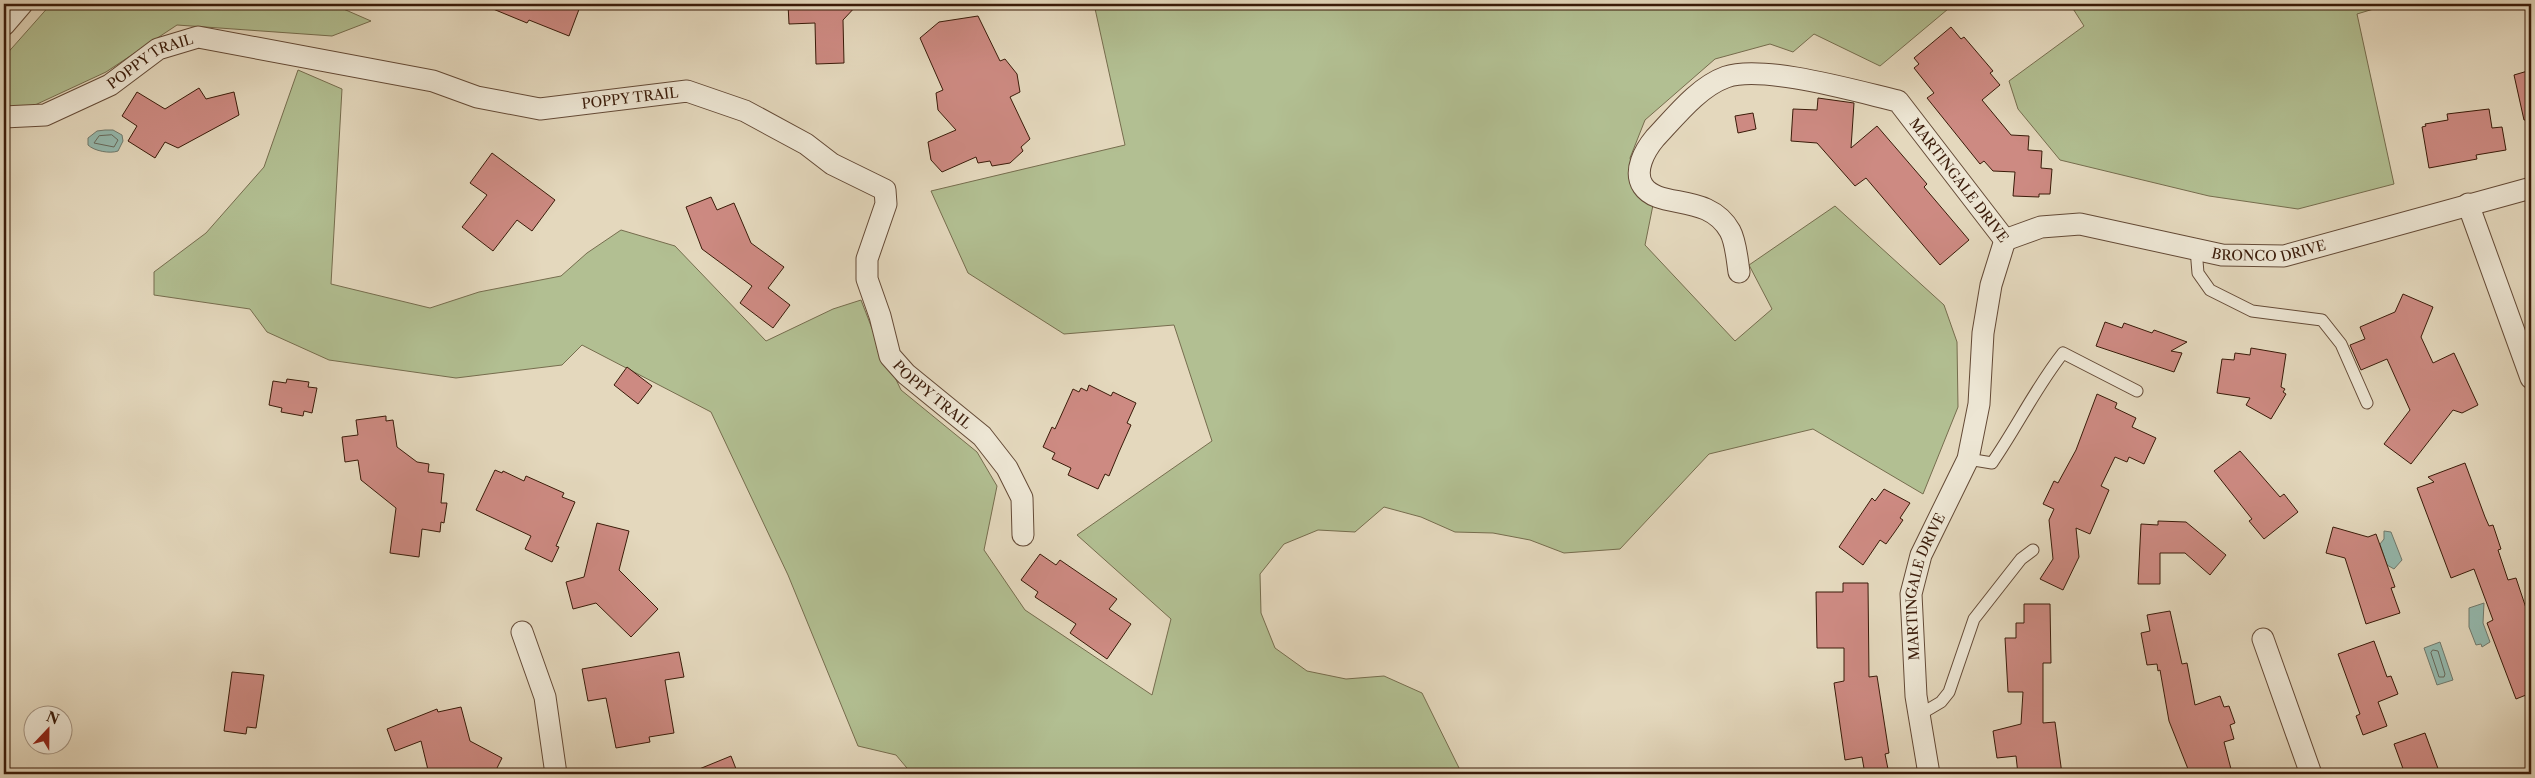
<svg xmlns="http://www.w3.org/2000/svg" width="2535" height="778" font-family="'Libre Caslon Text',serif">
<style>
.green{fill:#b2bf92;stroke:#766d4e}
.water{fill:#95baaf;stroke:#717a6d}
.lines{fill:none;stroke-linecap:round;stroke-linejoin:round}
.shore{stroke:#686a5c;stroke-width:1}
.building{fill:#cd8a82;stroke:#3a1b09}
.service-casing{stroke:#644a36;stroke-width:13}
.minor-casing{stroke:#644a36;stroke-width:23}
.service{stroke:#ede6d4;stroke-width:11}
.minor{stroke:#ede6d4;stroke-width:21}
.labels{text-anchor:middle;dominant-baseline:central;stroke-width:5;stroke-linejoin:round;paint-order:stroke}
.street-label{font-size:14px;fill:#3a1b09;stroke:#ede6d4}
</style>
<rect width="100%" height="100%" fill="#e4d8bd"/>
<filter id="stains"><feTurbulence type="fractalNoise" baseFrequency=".004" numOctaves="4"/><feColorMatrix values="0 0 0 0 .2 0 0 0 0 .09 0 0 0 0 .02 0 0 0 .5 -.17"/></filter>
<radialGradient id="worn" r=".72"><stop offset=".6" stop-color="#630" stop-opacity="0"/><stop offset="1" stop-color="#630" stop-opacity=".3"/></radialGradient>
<g class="green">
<path d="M51,4h281l39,17 -39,15 -155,-11 -71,47 -71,33 -23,5 -8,-7v-46z"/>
<path d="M1094,4h860l-74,62 -66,-32 -21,18 -23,-8 -55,15 -70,61 -15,38 10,38 13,9 -8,40 90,96 37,-32 -23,-44 86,-59 109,99 13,37 1,65 -35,87 -110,-65 -104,25 -89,95 -56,4 -34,-13 -37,-7 -38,-1 -34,-15 -37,-10 -29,25 -37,-2 -34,14 -24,30 1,39 14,35 32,23 39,8 38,-3 38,17 40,81h-550l-16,-19 -38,-9 -70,-171 -77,-163 -129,-67 -20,20 -106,13 -127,-18 -62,-28 -17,-23 -96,-14v-23l52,-39 58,-66 34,-97 44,19 -11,195 99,24 49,-16 82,-16 26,-23 34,-23 54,16 91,95 67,-32 28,-9 12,31 28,59 76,62 20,34 -13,64 41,60 127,85 19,-76 -94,-84 135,-94 -38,-116 -110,9 -96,-61 -37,-82 194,-46z"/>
<path d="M2070,4h320l-33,10 37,170 -96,25 -89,-13 -149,-36 -42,-51 -9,-28 75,-55z"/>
</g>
<g class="water">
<path d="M105,130h8l9,5 1,6 -5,10c-8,3 -24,0 -30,-6v-7l9,-7z"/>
<path d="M2384,531l7,1 11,28 -8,9 -7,-4 -7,-21 4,-5z"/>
<path d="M2484,603l-1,20 7,19 -8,5 -1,-3 -5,1 -7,-18v-19z"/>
<path d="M2440,642l13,38 -16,5 -13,-37z"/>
</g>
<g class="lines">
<g class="shore">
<path d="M112,135l6,5 -4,7 -20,-4 5,-7z"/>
<path d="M2433,650l5,1 7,23 -1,3h-5l-8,-24z"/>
</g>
</g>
<g class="building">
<path d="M481,4h100l-12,32 -40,-16 -2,3z"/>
<path d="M788,4h70l-15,16 1,43 -28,1 -1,-41 -26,1z"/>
<path d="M978,16l22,45 5,-2 12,15 3,18 -10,5 20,42 -9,8 2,4 -13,12 -18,3 -2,-5 -12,2 -2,-6 -34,15 -11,-12 -3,-18 28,-12 -18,-20 -2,-17 7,-3 -23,-52 19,-16z"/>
<path d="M1951,27l10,12 3,-2 29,34 -3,2 10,12 -18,15 29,35 18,1 -1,14 14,1 -1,17 11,1 -2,25h-11v3l-26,-1 2,-24 -22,-1 -9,-10 -4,3 -53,-66 7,-5 -20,-25 5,-4 -5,-6z"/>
<path d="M2531,70v50h-7l-10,-45z"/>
<path d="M199,88l7,11 28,-7 5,23 -61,33 -13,-6 -10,16 -27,-17 9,-15 -15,-10 15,-24 28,17z"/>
<path d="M1818,98l36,5 -3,45 26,-22 50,58 -3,3 45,53 -29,25 -74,-87 -11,8 -38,-43 -26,-2 2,-32 24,1z"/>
<path d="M2489,109l3,19 10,-1 4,23 -30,5 1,4 -48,9 -7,-41 4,-1 -1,-2 23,-4 -1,-6z"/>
<path d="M1753,113l3,16 -18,4 -3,-17z"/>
<path d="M492,153l63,47 -23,31 -15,-11 -24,31 -31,-24 25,-32 -17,-12z"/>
<path d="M711,197l6,13 17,-7 17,40 33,24 -16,21 22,17 -17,23 -33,-25 12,-17 -50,-37 -16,-42z"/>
<path d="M2403,294l30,13 -12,30 12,26 21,-10 24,52 -16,8 -9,-3 -42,54 -27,-20 26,-34 -23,-51 -26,11 -11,-25 15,-6 -5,-12 35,-15z"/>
<path d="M2105,322l17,6 2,-5 28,10 2,-3 33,12 -16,9 11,2 -8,19 -78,-26z"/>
<path d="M2251,348l35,6 -5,33 4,2 -2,3 3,2 -15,25 -25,-14 4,-7 -33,-5 5,-34 12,1 1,-7 15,2z"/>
<path d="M627,367l25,19 -14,18 -24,-19z"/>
<path d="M287,379l22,3 -1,5 9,1 -5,25 -8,-2 -1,5 -22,-4 1,-4 -13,-3 4,-24 13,2z"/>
<path d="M1089,385l22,11 2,-4 23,11 -9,20 4,2 -12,27 -10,24 -4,-2 -7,15 -30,-14 3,-7 -19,-9 3,-6 -12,-6 9,-20 3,2 18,-40 6,3 2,-4 6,3z"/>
<path d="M2097,394l20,9 -2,5 21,10 -4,9 24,11 -12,26 -15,-7 -2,5 -12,-5 -14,29 8,4 -19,44 -14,-6 3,29 -16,33 -23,-11 13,-20 -4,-39 5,-11 -11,-5 11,-23 4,2 18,-33z"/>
<path d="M386,416v5l7,-1 4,27 20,15 12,2 -1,8 16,2 -3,29h6l-3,20 -3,-1 -1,10 -18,-3 -3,28 -29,-4 6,-45 -35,-28 -3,-20 -13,2 -3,-25 16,-2 -2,-15z"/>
<path d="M2240,451l40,46 4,-3 14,18 -34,27 -15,-18 3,-2 -38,-48z"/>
<path d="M2465,463l20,54 4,9 4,-1 8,24 -3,1 10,30 8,-2 10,30 5,-2v87l-15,6 -29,-76 6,-3 -19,-51 -23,9 -34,-90 17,-6 -6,-5z"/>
<path d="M495,470l7,3 1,-2 21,10 2,-5 38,17 -2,4 13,5 -19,44 3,1 -7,15 -27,-13 6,-13 -55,-26z"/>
<path d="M1884,489l26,14 -10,15 3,2 -9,13 -8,11 -6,-4 -17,25 -24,-18 33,-49 3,3z"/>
<path d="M2158,521l28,1 40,33 -16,20 -25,-22h-25v31h-22l3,-60 17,1z"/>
<path d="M597,523l32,8 -10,39 39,39 -27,28 -35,-34 -23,6 -7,-27 18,-5z"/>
<path d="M2333,527l35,10 8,-3 19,53 -4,1 9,25 -34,11 -21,-66 -19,-5z"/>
<path d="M1040,554l16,11 4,-5 57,39 -8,10 22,15 -24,35 -37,-26 6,-9 -41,-27 3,-5 -17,-12z"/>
<path d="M1843,583h25l1,94 8,-1 12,77 -4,1 4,20h-24l-3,-17 -17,3 -11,-77 10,-2v-33h-27l-1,-56h27z"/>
<path d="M2024,604h26l1,59h-8v60l12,-1 7,52h-44l-2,-18 -19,2 -4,-27 28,-7 2,-32h-15l-3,-54h11v-15h8z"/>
<path d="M2170,611l12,53 5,-1 8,42 25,-9 4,11 5,-1 6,17 -5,2 4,14 -10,3 7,27 -15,5h-26l-21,-53 -9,-51 -2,1 -1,-7 -10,1 -6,-32 9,-2 -3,-16z"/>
<path d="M2374,641l13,36 4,-1 7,18 -20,8 9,24 -24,9 -7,-19 4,-2 -22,-60z"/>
<path d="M679,652l5,25 -19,3 9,53 -25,4 1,5 -34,6 -10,-50 -18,3 -6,-32z"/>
<path d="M232,672l32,3 -8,53 -9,-1 -1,7 -22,-3z"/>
<path d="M461,707l9,34 32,17 -8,16h-65l-8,-33 -26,10 -8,-22 50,-20 1,3z"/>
<path d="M2425,733l15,41h-35l-11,-30z"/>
<path d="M731,756l7,18h-51z"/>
</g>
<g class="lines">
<defs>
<g id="service">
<path d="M2196,249l2,24 12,17 42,21 70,9 19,24 26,59"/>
<path d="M1968,459l24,4c25,-36 44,-76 71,-110l74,38"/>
<path d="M1919,715l22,-13 8,-10 25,-73 47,-60 12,-9"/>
</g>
<g id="minor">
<path d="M4,25l18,-21"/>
<path id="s1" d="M4,117l41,-2 65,-30 48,-36 40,-12 235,44 44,16 63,12 147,-18 58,20 61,33 26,20 53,26 1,14 -19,55v20l13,37 10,40 16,18 76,62 25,32 15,30 1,37"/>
<path d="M2468,204l63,174"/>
<path id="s2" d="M2005,240l36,-13 39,-3 142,31 62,1 247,-68"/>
<path id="s3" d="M1739,272c-2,-13 -3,-30 -9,-41 -22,-39 -71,-21 -87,-45 -10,-15 2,-36 12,-48 20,-21 43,-51 71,-61 37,-13 133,15 172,24l107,139"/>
<path d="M522,632l23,65 11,77"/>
<path d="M2263,639l48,135"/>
<path id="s4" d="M1929,774l-13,-78 -5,-102 10,-39 47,-96 11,-55 4,-71 8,-48 14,-45"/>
</g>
</defs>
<use href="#service" class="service-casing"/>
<use href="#minor" class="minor-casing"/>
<use href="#service" class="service"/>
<use href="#minor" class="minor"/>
</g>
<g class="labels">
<g class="street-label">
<text stroke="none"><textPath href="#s1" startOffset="160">POPPY TRAIL</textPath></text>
<text stroke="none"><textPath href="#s1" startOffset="655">POPPY TRAIL</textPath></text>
<text stroke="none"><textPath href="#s3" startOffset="566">MARTINGALE DRIVE</textPath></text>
<text stroke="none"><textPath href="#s2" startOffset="270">BRONCO DRIVE</textPath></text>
<text stroke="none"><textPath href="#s1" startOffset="1165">POPPY TRAIL</textPath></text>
<text stroke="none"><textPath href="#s4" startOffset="191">MARTINGALE DRIVE</textPath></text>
</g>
</g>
<rect width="2535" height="778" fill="none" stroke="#e4d8bd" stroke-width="20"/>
<rect x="5" y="5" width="2525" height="768" fill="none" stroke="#3a1b09" stroke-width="2.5"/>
<rect x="10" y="10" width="2515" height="758" fill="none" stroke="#3a1b09"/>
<g transform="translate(48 730) rotate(22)"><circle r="24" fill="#ede6d4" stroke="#a59583"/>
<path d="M0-4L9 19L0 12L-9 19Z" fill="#8f2418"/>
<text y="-8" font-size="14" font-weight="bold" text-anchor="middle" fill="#3a1b09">N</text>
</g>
<rect width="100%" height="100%" filter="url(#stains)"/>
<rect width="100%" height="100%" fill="url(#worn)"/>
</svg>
